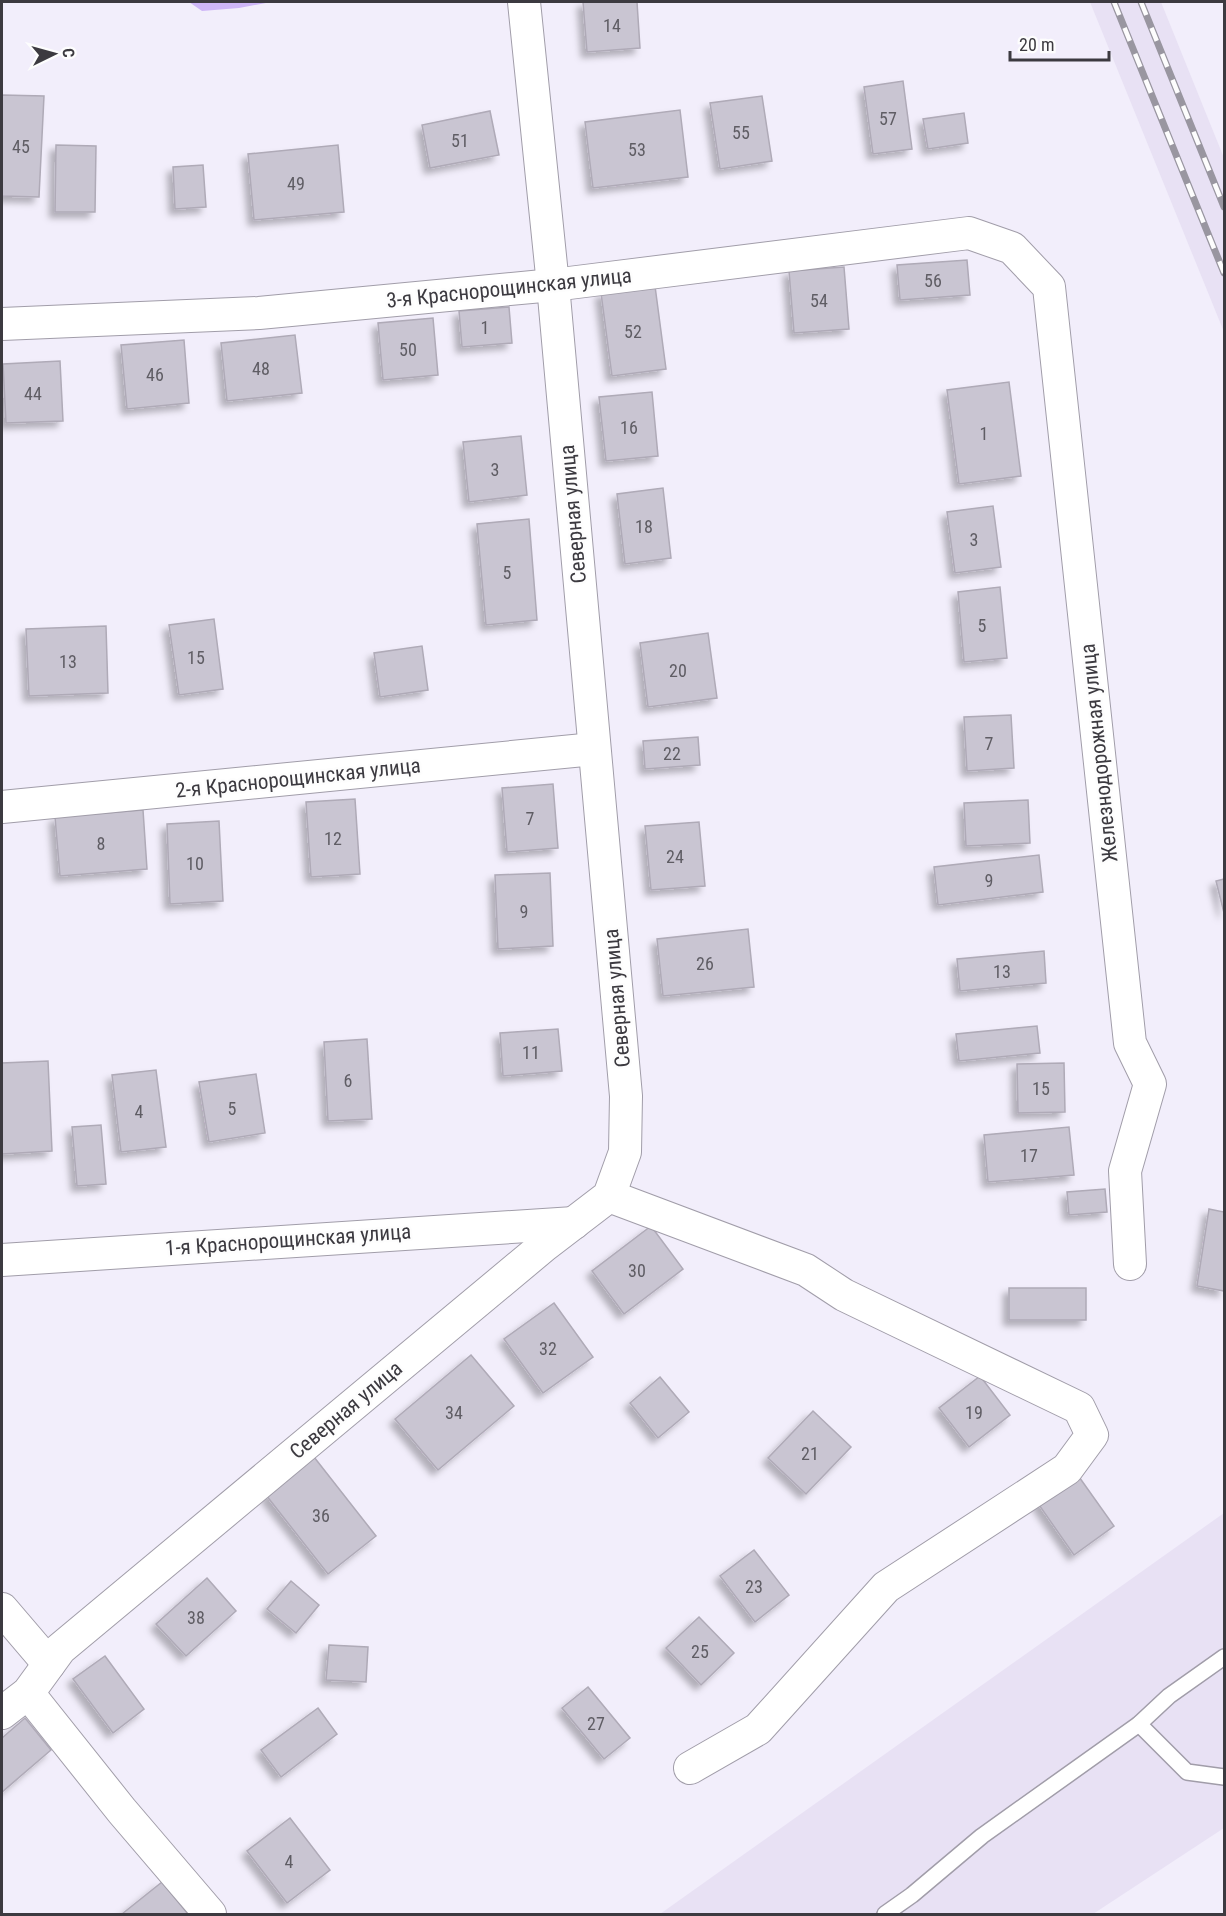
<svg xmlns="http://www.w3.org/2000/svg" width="1226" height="1916" font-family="'Roboto Condensed',sans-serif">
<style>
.built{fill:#e8e1f4}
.water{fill:#ceb6f7}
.building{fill:#c9c5d2;stroke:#afaab7;stroke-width:1.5;filter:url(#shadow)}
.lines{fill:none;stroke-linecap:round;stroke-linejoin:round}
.lane-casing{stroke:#a19da9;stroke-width:18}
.street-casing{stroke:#a19da9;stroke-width:34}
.lane{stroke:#fff;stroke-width:15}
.street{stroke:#fff;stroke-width:32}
.rail-casing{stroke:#9996a0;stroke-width:7}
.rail{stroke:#fdfdfd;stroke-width:4.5;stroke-dasharray:14;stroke-linecap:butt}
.labels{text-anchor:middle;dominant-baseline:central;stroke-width:5;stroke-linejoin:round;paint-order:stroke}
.number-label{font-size:18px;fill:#5f5d64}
.street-label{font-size:21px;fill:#3c3a40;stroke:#fdfdfd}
</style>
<defs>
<filter id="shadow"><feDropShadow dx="-5.5" dy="5.5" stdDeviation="3" flood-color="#0004"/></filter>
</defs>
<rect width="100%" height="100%" fill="#f2eefb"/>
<g class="built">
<path d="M1090,2h71l63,156v174z"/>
<path d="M1224,1513v315l-131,86h-433z"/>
</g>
<path class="water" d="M189,2h82l-32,6 -37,3z"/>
<g class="building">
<path d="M583,2h54l3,46 -53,4z"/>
<path d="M903,81l9,68 -39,5 -9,-67z"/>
<path d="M2,95l42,1 -5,101 -37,-1z"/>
<path d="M762,96l10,65 -52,8 -10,-66z"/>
<path d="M680,110l8,67 -95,11 -8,-66z"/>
<path d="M490,111l9,44 -69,13 -8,-43z"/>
<path d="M964,113l4,30 -40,6 -5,-30z"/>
<path d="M56,145l40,1 -1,66h-40z"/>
<path d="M338,145l6,67 -90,8 -6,-66z"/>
<path d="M203,165l3,42 -31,2 -2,-42z"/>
<path d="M967,260l3,35 -70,5 -3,-35z"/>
<path d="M844,267l5,62 -55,4 -5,-62z"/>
<path d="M655,286l11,83 -54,7 -11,-83z"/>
<path d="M509,307l3,36 -50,4 -3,-36z"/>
<path d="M433,318l5,57 -55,5 -5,-57z"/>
<path d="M295,335l7,58 -75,8 -6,-58z"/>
<path d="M184,340l5,63 -62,6 -6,-64z"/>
<path d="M60,361l3,60 -57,2 -3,-59z"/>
<path d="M1009,382l12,94 -62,8 -12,-94z"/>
<path d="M652,392l6,64 -52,5 -7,-64z"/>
<path d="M521,436l6,59 -58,7 -6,-60z"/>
<path d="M663,488l8,70 -46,6 -8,-70z"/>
<path d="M993,506l8,61 -46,6 -8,-61z"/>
<path d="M529,519l8,101 -51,5 -9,-101z"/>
<path d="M1000,587l7,71 -43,4 -6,-70z"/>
<path d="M214,619l9,70 -44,6 -10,-70z"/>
<path d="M106,626l2,67 -79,3 -3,-67z"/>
<path d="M708,633l9,65 -69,9 -8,-64z"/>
<path d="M422,646l6,44 -48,7 -6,-44z"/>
<path d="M1011,715l3,53 -47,3 -3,-54z"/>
<path d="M698,737l2,28 -55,4 -2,-28z"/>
<path d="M553,784l5,64 -51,4 -5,-64z"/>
<path d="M355,799l5,75 -49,3 -5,-75z"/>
<path d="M1028,800l2,43 -64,3 -2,-43z"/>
<path d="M143,810l4,59 -87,7 -5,-59z"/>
<path d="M219,821l4,80 -53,3 -3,-80z"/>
<path d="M699,822l6,64 -54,4 -6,-64z"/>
<path d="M1039,855l4,37 -105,13 -4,-38z"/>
<path d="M550,873l3,73 -55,3 -3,-74z"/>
<path d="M1224,879v34l-8,-32z"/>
<path d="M748,929l6,58 -91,9 -6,-57z"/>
<path d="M1044,951l2,32 -86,8 -3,-32z"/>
<path d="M1037,1026l3,27 -81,8 -3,-27z"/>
<path d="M558,1029l4,42 -59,5 -3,-43z"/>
<path d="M367,1039l5,80 -44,2 -4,-79z"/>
<path d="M48,1061l4,90 -50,3v-91z"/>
<path d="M1064,1063l1,49 -47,1 -1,-49z"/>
<path d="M156,1070l10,77 -45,5 -9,-77z"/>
<path d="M256,1074l9,59 -56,9 -10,-60z"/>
<path d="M101,1125l5,59 -29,2 -5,-59z"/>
<path d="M1069,1127l5,48 -86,7 -4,-47z"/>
<path d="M1105,1189l2,23 -38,3 -2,-23z"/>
<path d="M1209,1209l15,3v79l-27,-5z"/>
<path d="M651,1226l32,43 -59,45 -32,-43z"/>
<rect x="1009" y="1288" width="77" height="32"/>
<path d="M554,1303l39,54 -50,36 -39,-54z"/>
<path d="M471,1355l43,51 -76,64 -43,-51z"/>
<path d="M980,1376l30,39 -41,32 -30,-39z"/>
<path d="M660,1377l29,35 -31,26 -28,-35z"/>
<path d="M813,1411l38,36 -45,47 -38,-36z"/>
<path d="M314,1457l62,79 -48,38 -62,-79z"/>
<path d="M1077,1474l37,52 -40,29 -37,-53z"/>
<path d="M754,1550l35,45 -34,27 -35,-46z"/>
<path d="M207,1578l29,33 -50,45 -30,-32z"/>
<path d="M291,1581l28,24 -23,28 -29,-24z"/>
<path d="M699,1617l35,36 -33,32 -35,-37z"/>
<path d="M329,1645l39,2 -2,35 -40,-2z"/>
<path d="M105,1656l39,53 -31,24 -40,-54z"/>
<path d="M588,1687l42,51 -26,21 -42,-51z"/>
<path d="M318,1708l19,26 -56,43 -20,-27z"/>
<path d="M25,1718l26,32 -49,42v-54z"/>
<path d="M290,1818l40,52 -43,33 -40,-52z"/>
<path d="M162,1882l26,32h-66z"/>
</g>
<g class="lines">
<defs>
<g id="lane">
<path d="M1139,1724l48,48 37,5"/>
<path d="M885,1914l27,-19 70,-59 157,-112 30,-28 55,-39"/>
</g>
<g id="street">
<path d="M2,324l257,-11 294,-28 416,-52 43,15 37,39 81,756 20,41 -25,87 5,93"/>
<path d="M2,807l592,-58"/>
<path d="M609,1196l197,74 38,25 235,113 13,27 -25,34 -181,118 -128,142 -68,39"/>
<path d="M2,1260l572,-37"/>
<path d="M2,1609l47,55"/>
<path d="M28,1693l94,118 88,103"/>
<path d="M2,1713l26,-20 32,-44 485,-404 64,-49 16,-44 1,-56 -73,-811 -29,-283"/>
</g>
</defs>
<use href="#lane" class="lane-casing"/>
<use href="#street" class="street-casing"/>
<use href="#lane" class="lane"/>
<use href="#street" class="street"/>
<defs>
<g id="rail">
<path d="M1114,2l110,271"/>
<path d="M1141,2l83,205"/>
</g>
</defs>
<use href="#rail" class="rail-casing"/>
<use href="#rail" class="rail"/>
</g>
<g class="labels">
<g class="number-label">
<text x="612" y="25">14</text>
<text x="888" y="118">57</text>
<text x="741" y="132">55</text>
<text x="460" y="140">51</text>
<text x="21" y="146">45</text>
<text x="637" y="149">53</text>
<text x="296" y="183">49</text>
<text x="933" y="280">56</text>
<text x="819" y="300">54</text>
<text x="485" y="327">1</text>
<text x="633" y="331">52</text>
<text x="408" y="349">50</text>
<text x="261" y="368">48</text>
<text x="155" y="374">46</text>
<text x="33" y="393">44</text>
<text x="629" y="427">16</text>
<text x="984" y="433">1</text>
<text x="495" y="469">3</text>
<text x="644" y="526">18</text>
<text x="974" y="539">3</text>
<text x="507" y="572">5</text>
<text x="982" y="625">5</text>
<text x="196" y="657">15</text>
<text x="68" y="661">13</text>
<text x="678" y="670">20</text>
<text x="989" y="743">7</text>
<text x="672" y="753">22</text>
<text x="530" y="818">7</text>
<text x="333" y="838">12</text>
<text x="101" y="843">8</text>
<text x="675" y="856">24</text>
<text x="195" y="863">10</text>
<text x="989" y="880">9</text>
<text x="524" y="911">9</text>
<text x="705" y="963">26</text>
<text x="1002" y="971">13</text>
<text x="531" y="1052">11</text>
<text x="348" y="1080">6</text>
<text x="1041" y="1088">15</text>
<text x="232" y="1108">5</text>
<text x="139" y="1111">4</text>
<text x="1029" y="1155">17</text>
<text x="637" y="1270">30</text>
<text x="548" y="1348">32</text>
<text x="454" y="1412">34</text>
<text x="974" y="1412">19</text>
<text x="810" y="1453">21</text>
<text x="321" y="1515">36</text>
<text x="754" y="1586">23</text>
<text x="196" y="1617">38</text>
<text x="700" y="1651">25</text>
<text x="596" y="1723">27</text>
<text x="289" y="1861">4</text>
</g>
<g class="street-label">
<text transform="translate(509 288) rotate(-6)">3-я Краснорощинская улица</text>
<text transform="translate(573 514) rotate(-95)">Северная улица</text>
<text transform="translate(1099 753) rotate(-96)">Железнодорожная улица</text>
<text transform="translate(298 778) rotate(-6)">2-я Краснорощинская улица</text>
<text transform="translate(617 998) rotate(-95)">Северная улица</text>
<text transform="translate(288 1240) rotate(-4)">1-я Краснорощинская улица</text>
<text transform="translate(346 1410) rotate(-40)">Северная улица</text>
</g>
</g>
<rect width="1226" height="1916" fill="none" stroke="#3c3a40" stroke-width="6"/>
<g transform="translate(54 54) rotate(85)" stroke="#fdfdfd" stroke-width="4.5" paint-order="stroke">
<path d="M0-4.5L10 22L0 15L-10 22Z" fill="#3c3a40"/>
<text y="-9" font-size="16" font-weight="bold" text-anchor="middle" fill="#3c3a40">С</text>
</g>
<path d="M1010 51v9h99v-9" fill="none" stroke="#3c3a40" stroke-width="3"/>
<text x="1019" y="51" font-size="18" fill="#3c3a40" stroke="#fdfdfd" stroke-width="4.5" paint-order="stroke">20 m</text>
</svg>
